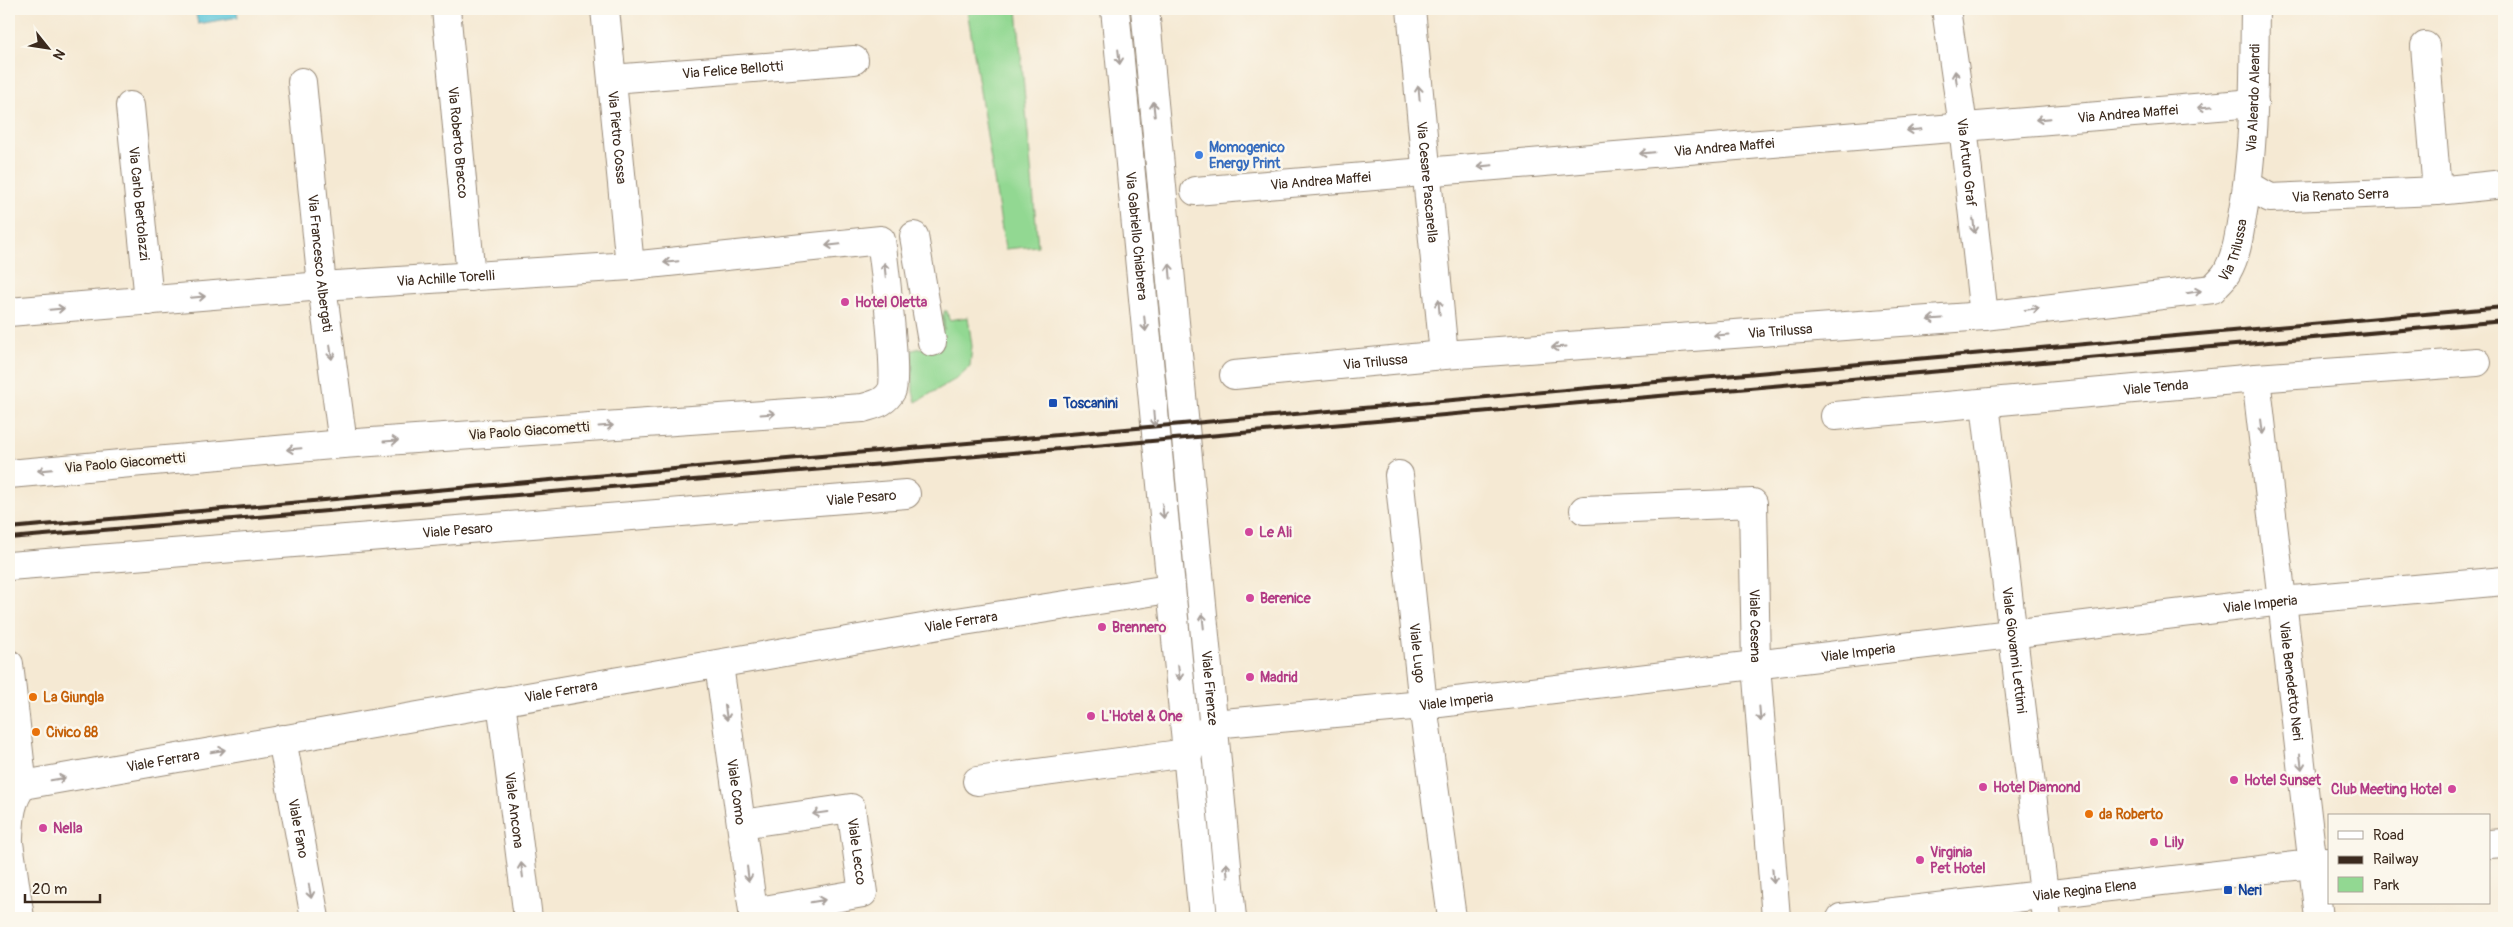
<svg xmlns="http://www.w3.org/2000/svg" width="2513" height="927" font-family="Pangolin,sans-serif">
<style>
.green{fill:#92d892;stroke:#668158}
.water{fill:#5fc7da;stroke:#4d787c}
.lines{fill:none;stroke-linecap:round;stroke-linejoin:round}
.minor-casing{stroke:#988a78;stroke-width:30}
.minor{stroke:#fff;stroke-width:28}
.rail{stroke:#3b2a1e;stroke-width:4}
.oneway{stroke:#a79f9a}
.shop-dot{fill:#3f7fe0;stroke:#fbf7ec;stroke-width:2}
.hotel-dot{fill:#d1479c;stroke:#fbf7ec;stroke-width:2}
.transit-dot{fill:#1a4fb4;stroke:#fbf7ec;stroke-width:2}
.food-dot{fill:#e8710a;stroke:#fbf7ec;stroke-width:2}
.labels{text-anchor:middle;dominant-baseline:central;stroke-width:5;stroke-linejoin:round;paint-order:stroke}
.street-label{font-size:14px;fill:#3b2a1e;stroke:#fbf7ec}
.shop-label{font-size:14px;font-weight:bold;fill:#366cbe;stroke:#fbf7ec;text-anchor:start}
.hotel-label{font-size:14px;font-weight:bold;fill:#b23c85;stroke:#fbf7ec;text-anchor:start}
.transit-label{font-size:14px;font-weight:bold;fill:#164399;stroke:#fbf7ec;text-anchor:start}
.food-label{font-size:14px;font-weight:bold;fill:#c56008;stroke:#fbf7ec;text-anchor:start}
</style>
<rect width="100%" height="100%" fill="#fbf7ec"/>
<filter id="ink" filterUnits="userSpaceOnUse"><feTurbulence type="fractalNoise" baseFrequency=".02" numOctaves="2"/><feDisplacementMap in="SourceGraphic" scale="10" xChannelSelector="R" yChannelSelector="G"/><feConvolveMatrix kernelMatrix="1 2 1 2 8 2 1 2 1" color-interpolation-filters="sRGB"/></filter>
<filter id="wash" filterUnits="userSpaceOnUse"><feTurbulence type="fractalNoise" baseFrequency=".0096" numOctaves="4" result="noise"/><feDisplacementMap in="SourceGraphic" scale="20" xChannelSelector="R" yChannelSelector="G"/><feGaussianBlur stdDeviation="1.12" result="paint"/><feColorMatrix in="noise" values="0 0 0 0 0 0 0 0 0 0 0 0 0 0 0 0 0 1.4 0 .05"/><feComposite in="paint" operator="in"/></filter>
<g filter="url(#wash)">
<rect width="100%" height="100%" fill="#f5e9d3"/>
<g class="green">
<path d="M967,9h50l21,237 -33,3z"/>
<path d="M944,311h3l2,9 19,-3 4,29 -2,20 -14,13 -40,23 -3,-10 -1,-42 29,-6 -9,-30 11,1 1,15z"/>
<path d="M1163,327l37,379 -6,1 -37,-378z"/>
<path d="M1205,762l16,156h-5l-16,-155z"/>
</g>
<path class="water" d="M195,9h47l-5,3 1,5 -40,7z"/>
</g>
<g filter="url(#ink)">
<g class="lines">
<defs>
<g id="minor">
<path id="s1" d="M446,9l25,268"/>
<path id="s2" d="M605,9l25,257"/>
<path id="s3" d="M1115,9l88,909"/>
<path id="s4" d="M1145,9l87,909"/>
<path id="s5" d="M1411,9l33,346"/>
<path id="s6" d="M1946,9l17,117 21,190"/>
<path d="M2425,46l12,145"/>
<path id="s7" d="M612,79l242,-19"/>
<path id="s8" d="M302,82l20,204 21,158"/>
<path id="s9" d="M130,106l19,195"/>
<path id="s10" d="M2248,185l22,13 167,-7 67,-7"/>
<path id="s11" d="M1195,191l1059,-88"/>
<path d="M914,236l18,106"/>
<path id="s12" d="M9,312l313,-26 308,-20 251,-26c3,21 17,138 11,150 -7,13 -16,14 -29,18l-520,36 -334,30"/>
<path id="s13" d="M1234,375l210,-20 540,-39 229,-27c4,-6 11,-11 14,-17 10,-18 12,-36 15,-55 13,-69 12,-139 13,-208"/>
<path id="s14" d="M2256,378l63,540"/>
<path id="s15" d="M1985,404l62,514"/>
<path id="s16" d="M1835,416l421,-38 221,-16"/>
<path id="s17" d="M1399,475l24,230 29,213"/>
<path id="s18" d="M1584,510l169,-7 3,162 20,253"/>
<path id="s19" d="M9,566l897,-72"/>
<path d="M9,664l13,115"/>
<path id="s20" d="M719,665l35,253"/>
<path id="s21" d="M501,701l27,217"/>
<path id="s22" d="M282,739l33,179"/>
<path id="s23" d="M977,781l210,-28 26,-29 210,-19 859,-104 222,-20"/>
<path id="s24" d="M742,824l109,-16 12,85 -110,19"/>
<path id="s25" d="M9,838c1,-21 1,-36 14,-53l934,-163 199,-31"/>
<path d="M9,843l11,75"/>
<path d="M2489,844l15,-1"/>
<path id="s26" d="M1841,918l488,-56"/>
</g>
</defs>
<use href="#minor" class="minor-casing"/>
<use href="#minor" class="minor"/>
<g class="rail">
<path d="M9,528l2495,-221"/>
<path d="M9,538l1109,-94 1386,-123"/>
</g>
</g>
<defs><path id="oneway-shaft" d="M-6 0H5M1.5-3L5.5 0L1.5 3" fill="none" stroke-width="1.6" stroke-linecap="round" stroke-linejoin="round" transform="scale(1.25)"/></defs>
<g class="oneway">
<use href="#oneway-shaft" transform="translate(1119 57) rotate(84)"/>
<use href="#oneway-shaft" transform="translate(1956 78) rotate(-98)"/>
<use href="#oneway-shaft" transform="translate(1419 93) rotate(-95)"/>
<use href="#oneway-shaft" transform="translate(2205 107) rotate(175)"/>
<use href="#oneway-shaft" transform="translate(1154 109) rotate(-96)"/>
<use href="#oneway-shaft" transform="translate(2043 119) rotate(175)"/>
<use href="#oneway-shaft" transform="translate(1914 130) rotate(175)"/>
<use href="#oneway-shaft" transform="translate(1647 153) rotate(175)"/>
<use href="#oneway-shaft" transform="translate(1485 166) rotate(175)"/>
<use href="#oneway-shaft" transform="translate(1974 226) rotate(84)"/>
<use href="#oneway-shaft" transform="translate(833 245) rotate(174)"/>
<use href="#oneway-shaft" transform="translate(671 262) rotate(174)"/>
<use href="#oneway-shaft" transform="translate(885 270) rotate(-96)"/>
<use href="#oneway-shaft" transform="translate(1170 271) rotate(-95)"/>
<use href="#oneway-shaft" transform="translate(2194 292) rotate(-10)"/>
<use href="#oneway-shaft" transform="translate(198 297) rotate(-5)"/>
<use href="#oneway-shaft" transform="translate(1439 307) rotate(-95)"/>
<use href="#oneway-shaft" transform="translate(57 309) rotate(-5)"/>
<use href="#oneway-shaft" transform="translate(2032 309) rotate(-8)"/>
<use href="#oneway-shaft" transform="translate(1935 319) rotate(176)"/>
<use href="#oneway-shaft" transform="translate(1145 324) rotate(84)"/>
<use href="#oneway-shaft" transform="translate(1721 335) rotate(176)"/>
<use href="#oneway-shaft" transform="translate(1559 347) rotate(176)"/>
<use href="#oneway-shaft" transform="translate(331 352) rotate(83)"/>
<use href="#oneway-shaft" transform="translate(768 414) rotate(-4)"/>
<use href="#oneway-shaft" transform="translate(1154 419) rotate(85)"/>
<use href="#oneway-shaft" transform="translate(606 426) rotate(-4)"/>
<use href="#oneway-shaft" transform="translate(2262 427) rotate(83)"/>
<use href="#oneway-shaft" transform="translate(391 441) rotate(-4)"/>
<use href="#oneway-shaft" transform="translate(294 449) rotate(175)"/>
<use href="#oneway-shaft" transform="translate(45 470) rotate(175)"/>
<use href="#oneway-shaft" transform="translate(1163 511) rotate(84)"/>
<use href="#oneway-shaft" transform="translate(1203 621) rotate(-96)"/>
<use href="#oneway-shaft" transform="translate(1179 673) rotate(84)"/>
<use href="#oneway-shaft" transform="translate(726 713) rotate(82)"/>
<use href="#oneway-shaft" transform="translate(1760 714) rotate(85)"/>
<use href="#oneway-shaft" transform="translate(218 751) rotate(-10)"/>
<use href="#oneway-shaft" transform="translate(2301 762) rotate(83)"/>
<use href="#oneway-shaft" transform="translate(58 779) rotate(-10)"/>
<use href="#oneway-shaft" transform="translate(820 813) rotate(172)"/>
<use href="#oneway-shaft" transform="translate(522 870) rotate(-97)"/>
<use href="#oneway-shaft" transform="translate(1227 870) rotate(-95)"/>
<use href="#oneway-shaft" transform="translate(748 874) rotate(83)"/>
<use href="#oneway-shaft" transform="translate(1773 876) rotate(85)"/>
<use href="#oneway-shaft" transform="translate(310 891) rotate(80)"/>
<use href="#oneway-shaft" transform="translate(818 901) rotate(-10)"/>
</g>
</g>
<circle class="shop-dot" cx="1199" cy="155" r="5"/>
<g class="hotel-dot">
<circle cx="845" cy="302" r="5"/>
<circle cx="1249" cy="532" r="5"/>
<circle cx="1250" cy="598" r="5"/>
<circle cx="1102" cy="627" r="5"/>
<circle cx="1250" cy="677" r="5"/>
<circle cx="1091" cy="716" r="5"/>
<circle cx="2234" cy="780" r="5"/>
<circle cx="1983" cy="787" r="5"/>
<circle cx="2452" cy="789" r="5"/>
<circle cx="43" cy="828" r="5"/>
<circle cx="2154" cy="842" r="5"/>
<circle cx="1920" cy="860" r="5"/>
</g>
<g class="transit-dot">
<rect x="1048" y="398" width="10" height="10" rx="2.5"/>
<rect x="2223" y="885" width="10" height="10" rx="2.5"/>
</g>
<g class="food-dot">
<circle cx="33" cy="697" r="5"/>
<circle cx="36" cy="732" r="5"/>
<circle cx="2089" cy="814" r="5"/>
</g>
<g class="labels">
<g class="street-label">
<text stroke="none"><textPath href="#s7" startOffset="121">Via Felice Bellotti</textPath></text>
<text stroke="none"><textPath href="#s13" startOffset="1182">Via Aleardo Aleardi</textPath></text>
<text stroke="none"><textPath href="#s11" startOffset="936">Via Andrea Maffei</textPath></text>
<text stroke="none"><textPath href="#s2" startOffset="129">Via Pietro Cossa</textPath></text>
<text stroke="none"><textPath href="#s1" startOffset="134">Via Roberto Bracco</textPath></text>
<text stroke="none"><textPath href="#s11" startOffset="531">Via Andrea Maffei</textPath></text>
<text stroke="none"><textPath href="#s6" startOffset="155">Via Arturo Graf</textPath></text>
<text stroke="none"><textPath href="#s11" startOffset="126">Via Andrea Maffei</textPath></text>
<text stroke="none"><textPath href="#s5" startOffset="174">Via Cesare Pascarella</textPath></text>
<text stroke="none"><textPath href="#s10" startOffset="96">Via Renato Serra</textPath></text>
<text stroke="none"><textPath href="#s9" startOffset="98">Via Carlo Bertolazzi</textPath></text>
<text stroke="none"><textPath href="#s3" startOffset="228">Via Gabriello Chiabrera</textPath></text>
<text stroke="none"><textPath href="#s13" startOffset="1028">Via Trilussa</textPath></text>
<text stroke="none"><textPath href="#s8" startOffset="182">Via Francesco Albergati</textPath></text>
<text stroke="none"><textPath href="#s12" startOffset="438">Via Achille Torelli</textPath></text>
<text stroke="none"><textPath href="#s13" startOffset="548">Via Trilussa</textPath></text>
<text stroke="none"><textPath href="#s13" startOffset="142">Via Trilussa</textPath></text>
<text stroke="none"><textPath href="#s16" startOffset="322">Viale Tenda</textPath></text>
<text transform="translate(529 431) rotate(-4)">Via Paolo Giacometti</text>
<text transform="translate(125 463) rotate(-5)">Via Paolo Giacometti</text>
<text stroke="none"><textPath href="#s19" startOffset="855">Viale Pesaro</textPath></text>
<text stroke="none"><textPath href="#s19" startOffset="450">Viale Pesaro</textPath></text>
<text stroke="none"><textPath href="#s23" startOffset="1305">Viale Imperia</textPath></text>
<text stroke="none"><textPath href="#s25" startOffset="1008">Viale Ferrara</textPath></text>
<text stroke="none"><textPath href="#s18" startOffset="292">Viale Cesena</textPath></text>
<text stroke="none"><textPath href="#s15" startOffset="248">Viale Giovanni Lettimi</textPath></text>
<text stroke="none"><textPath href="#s17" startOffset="179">Viale Lugo</textPath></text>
<text stroke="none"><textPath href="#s23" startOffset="900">Viale Imperia</textPath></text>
<text stroke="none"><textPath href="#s14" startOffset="305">Viale Benedetto Neri</textPath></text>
<text stroke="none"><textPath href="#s4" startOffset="682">Viale Firenze</textPath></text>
<text stroke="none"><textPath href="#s25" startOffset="602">Viale Ferrara</textPath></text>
<text stroke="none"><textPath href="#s23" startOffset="495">Viale Imperia</textPath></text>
<text stroke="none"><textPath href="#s25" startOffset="198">Viale Ferrara</textPath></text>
<text stroke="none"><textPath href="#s20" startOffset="128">Viale Como</textPath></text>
<text stroke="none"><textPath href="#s21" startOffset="110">Viale Ancona</textPath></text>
<text stroke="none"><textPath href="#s22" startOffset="91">Viale Fano</textPath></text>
<text stroke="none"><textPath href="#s24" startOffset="154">Viale Lecco</textPath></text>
<text stroke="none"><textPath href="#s26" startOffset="245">Viale Regina Elena</textPath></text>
</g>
<g class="shop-label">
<text x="1209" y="147">Momogenico<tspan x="1209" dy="16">Energy Print</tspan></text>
</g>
<g class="hotel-label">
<text x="855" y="302">Hotel Oletta</text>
<text x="1259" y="532">Le Ali</text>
<text x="1260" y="598">Berenice</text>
<text x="1112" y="627">Brennero</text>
<text x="1260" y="677">Madrid</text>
<text x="1101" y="716">L'Hotel &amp; One</text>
<text x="2244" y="780">Hotel Sunset</text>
<text x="1993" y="787">Hotel Diamond</text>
<text x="2442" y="789" text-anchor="end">Club Meeting Hotel</text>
<text x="53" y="828">Nella</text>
<text x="2164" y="842">Lily</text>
<text x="1930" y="852">Virginia<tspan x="1930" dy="16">Pet Hotel</tspan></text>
</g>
<g class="transit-label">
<text x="1063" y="403">Toscanini</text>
<text x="2238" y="890">Neri</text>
</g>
<g class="food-label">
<text x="43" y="697">La Giungla</text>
<text x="46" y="732">Civico 88</text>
<text x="2099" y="814">da Roberto</text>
</g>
</g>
<rect width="2513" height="927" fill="none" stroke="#fbf7ec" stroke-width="30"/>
<rect x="2328" y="814" width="162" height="90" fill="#fbf7ec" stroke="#aea59a"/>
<rect x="2338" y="831" width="25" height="8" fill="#ffffff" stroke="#aea59a"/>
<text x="2373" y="840" font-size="15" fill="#3b2a1e">Road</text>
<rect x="2338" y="856" width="25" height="8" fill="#3b2a1e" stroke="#aea59a"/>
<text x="2373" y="864" font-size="15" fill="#3b2a1e">Railway</text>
<rect x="2338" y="877" width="25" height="15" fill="#92d892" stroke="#aea59a"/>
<text x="2373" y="890" font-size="15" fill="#3b2a1e">Park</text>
<g transform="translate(48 48) rotate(120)" stroke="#fbf7ec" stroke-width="4" paint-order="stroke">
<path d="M0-4L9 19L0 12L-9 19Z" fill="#3b2a1e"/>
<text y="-8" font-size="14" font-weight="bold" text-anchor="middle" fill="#3b2a1e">N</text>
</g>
<path d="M25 894v8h75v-8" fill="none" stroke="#3b2a1e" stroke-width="2.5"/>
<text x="32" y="894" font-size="15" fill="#3b2a1e" stroke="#fbf7ec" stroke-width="4" paint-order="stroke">20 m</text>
</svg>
